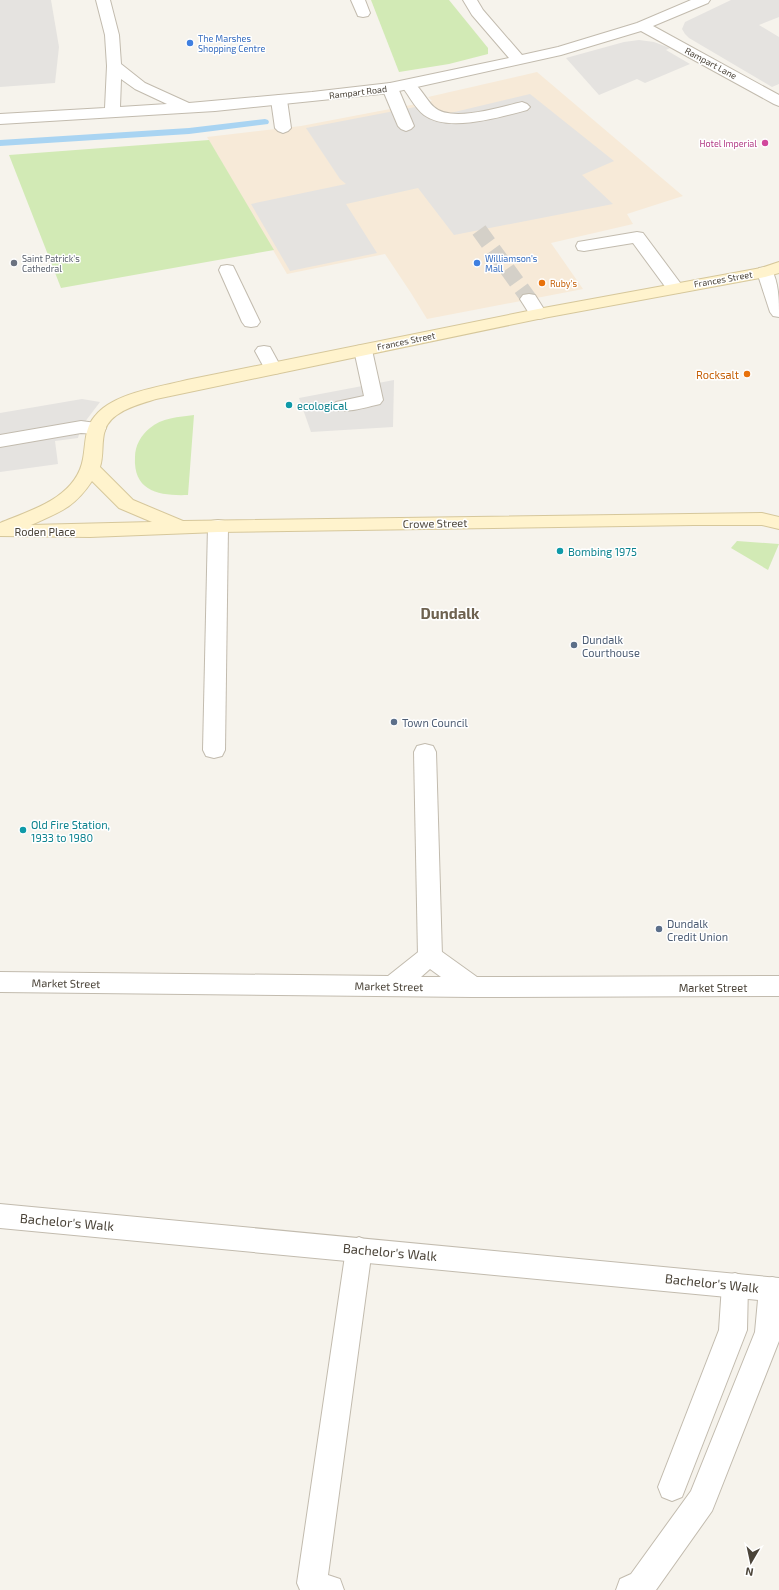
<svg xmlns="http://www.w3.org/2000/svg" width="779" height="1590" font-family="'Exo 2',sans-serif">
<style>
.commercial{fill:#f7ead8}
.green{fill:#d2eab5}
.parking{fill:#e5e3e0}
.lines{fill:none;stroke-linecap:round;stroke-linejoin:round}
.stream{fill:#a9d4f2;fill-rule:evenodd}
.pedestrian-tunnel{stroke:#d4d0c8;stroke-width:16;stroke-dasharray:16 8;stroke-linecap:butt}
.service-casing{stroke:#c2bbae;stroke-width:2}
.pedestrian-casing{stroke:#c2bbae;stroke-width:2}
.minor-casing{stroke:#c2bbae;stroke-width:2}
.secondary-casing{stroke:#d6c79b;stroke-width:2}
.service{fill:#fff;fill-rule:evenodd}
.pedestrian{fill:#fff;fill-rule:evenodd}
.minor{fill:#fff;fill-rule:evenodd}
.secondary{fill:#fff3cd;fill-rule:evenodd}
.shop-dot{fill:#3f7fe0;stroke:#fff;stroke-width:1.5}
.hotel-dot{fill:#d1479c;stroke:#fff;stroke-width:1.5}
.worship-dot{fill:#6b7280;stroke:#fff;stroke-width:1.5}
.food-dot{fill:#e8710a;stroke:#fff;stroke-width:1.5}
.culture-dot{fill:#0f9aa8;stroke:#fff;stroke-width:1.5}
.service-dot{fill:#5c6f8a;stroke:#fff;stroke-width:1.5}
.labels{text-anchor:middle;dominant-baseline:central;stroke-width:3;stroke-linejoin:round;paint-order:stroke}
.far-shop-label{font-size:9px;fill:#366cbe;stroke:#fff;text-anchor:start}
.far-street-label{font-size:9px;fill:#4b4439;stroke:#fff}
.far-hotel-label{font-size:9px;fill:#b23c85;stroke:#fff;text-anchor:end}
.far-worship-label{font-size:9px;fill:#5b616d;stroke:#fff;text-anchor:start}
.far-food-label{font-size:9px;fill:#c56008;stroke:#fff;text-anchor:start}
.food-label{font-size:11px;fill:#c56008;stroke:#fff;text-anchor:end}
.culture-label{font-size:11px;fill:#0d838f;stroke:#fff;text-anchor:start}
.street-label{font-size:11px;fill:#4b4439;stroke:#fff}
.service-label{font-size:11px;fill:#4e5e75;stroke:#fff;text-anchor:start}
.near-street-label{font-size:13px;fill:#4b4439;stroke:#fff}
.district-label{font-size:15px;font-weight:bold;fill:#6e6250;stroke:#fff}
</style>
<rect width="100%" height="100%" fill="#f6f3ec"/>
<path class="commercial" d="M537,72l146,124 -56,18 6,10 -82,19 32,46 -156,30 -16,-26 -26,-39 -98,20 -80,-137 94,-11 131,-25 -4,-4z"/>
<g class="green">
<path d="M371,0h78l39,48v6l-39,10 -50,8z"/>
<path d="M209,140l65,110 -213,38 -52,-133z"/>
<path d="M194,415l-6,80c-28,1 -55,-3 -53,-38 0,-11 6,-22 15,-29 11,-10 29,-11 44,-13z"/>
<path d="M737,541l42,3 -11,26 -37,-22z"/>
</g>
<g class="parking">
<path d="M0,0h51l8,47 -4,36 -55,4z"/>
<path d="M731,0h48v17l-20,8 20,12v47l-7,3 -83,-49 -4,-4 -3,-5 3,-7z"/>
<path d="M639,40l15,2 16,6 -4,2 24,14 -45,19 -8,-4 -38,16 -33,-37 58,-16z"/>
<path d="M530,94l84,67 -32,14 31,29 -159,31 -36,-47 -72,16 31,49 -87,18 -39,-67 95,-20 -6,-5 -34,-51 125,-24 11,11z"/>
<path d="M394,380l-1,47 -82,5 -12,-34z"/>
<path d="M82,399l18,3 -19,25 -3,11 -23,3 3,23 -58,8v-59z"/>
</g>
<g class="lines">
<path class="stream" d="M265,119l3,1 1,2 -1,2 -79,10 -189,12v-6l189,-12z"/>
<path class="pedestrian-tunnel" d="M479,230l50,69"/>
<defs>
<g id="service">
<path d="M351,0h14l5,13 -2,3 -5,1 -5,-1z"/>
<path d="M408,80c11,3 17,19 26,27 17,16 67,0 88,-5l5,2 3,3 -3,3c-26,7 -79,23 -103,5 -9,-7 -14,-18 -21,-27l-3,-3 3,-3z"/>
<path d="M390,83l5,2 3,3 16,38 -3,3 -5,2 -5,-2 -3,-3 -16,-38 3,-3z"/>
<path d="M279,95l5,2 3,3 4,28 -3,3 -5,2 -5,-2 -3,-3 -4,-28 3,-3z"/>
<path d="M637,232l6,1 38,51 3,4 -3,4 -6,1 -6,-1 -36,-49 -49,8 -6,-1 -2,-4 2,-4 6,-1z"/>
<path d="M227,265l6,1 2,4 25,52 -3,4 -6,1 -6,-1 -3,-4 -23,-52 2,-4z"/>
<path d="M363,345l6,1 3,4 11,50 -3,4c-13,3 -31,9 -44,6l-3,-4 3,-4 28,-6 -10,-46 3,-4z"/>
<path d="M264,346l6,1 12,22 -3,4 -6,1 -6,-1 -12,-22 3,-4z"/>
<path d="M81,421l23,3 2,4 -2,4 -7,2 -16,-1 -81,14v-12z"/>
<path d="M218,520l7,1 3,5 -3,224 -3,6 -8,2 -8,-2 -3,-6 5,-224 3,-5z"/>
<path d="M425,744l8,2 3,6 6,204 -4,7 -8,3 -8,-3 -4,-7 -4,-204 3,-6z"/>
<path d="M359,1237l9,4 4,8 -44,326 12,4 4,11h-44l-3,-7 49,-334 4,-8z"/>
<path d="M735,1273l9,3 4,9 -1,45 -65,167 -10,4 -10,-4 -4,-10 61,-157 3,-45 4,-9z"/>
<path d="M772,1277l7,2v62l-63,160 -4,10 -56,79h-40l4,-11 11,-5 60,-83 64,-159 4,-43 4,-9z"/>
</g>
<g id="pedestrian">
<path d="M765,267l6,1c8,15 8,32 8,49l-6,-1 -3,-4 -13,-40 2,-4z"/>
<path d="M529,294l6,1 12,19 -3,4 -6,1 -6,-1 -12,-19 3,-4z"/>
</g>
<g id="minor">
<path d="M96,0h14l9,35 2,29 24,19 44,20 123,-11 78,-9 119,-25 -37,-43 -9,-15h14l6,10 39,45 36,-8 79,-24 54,-23h19l-2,3 -55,23 126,69v11l-5,-2 -133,-73 -80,24 -171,38 -175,18 -215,13v-10l105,-6 2,-42 -2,-31zM121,79l14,10 32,15 -47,3z"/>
<path d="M430,946l8,3 39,28 302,-1v20l-307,1 -472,-5v-20l388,4 34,-27zM430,969l11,8h-20z"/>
<path d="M0,1204l779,74v24l-779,-74z"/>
</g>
<path id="secondary" d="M779,262v11l-14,4 -227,42 -382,80c-16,5 -45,12 -51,31 -4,12 -1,25 -5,37l33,33 50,21 579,-8 17,4v12l-17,-4h-68l-476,7 -128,5 -90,-1v-13c31,-13 76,-25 83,-64 3,-15 1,-30 12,-43 18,-23 65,-29 92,-36l351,-71 223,-41zM92,481l27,27 33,14 -121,3c29,-13 43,-17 61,-44z"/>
</defs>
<use href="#service" class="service-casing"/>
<use href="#pedestrian" class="pedestrian-casing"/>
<use href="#minor" class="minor-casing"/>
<use href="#secondary" class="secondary-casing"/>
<use href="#service" class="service"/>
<use href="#pedestrian" class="pedestrian"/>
<use href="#minor" class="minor"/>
<use href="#secondary" class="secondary"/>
</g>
<g class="shop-dot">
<circle cx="190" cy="43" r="4"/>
<circle cx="477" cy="263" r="4"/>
</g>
<circle class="hotel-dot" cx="765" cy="143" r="4"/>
<circle class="worship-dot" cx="14" cy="263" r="4"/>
<g class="food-dot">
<circle cx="542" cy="283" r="4"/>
<circle cx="747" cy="374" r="4"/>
</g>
<g class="culture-dot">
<circle cx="289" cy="405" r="4"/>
<circle cx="560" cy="551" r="4"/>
<circle cx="23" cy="830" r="4"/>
</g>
<g class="service-dot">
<circle cx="574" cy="645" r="4"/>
<circle cx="394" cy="722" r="4"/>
<circle cx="659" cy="929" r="4"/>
</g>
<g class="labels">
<g class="far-shop-label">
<text x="198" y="38">The Marshes<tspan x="198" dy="10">Shopping Centre</tspan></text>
<text x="485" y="258">Williamson's<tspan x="485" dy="10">Mall</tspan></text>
</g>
<g class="far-street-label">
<text transform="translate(711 63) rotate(28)">Rampart Lane</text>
<text transform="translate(358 92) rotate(-7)">Rampart Road</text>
<text transform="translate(723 279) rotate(-10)">Frances Street</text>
<text transform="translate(406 341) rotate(-12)">Frances Street</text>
</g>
<g class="far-hotel-label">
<text x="757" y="143">Hotel Imperial</text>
</g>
<g class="far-worship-label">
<text x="22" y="258">Saint Patrick's<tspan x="22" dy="10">Cathedral</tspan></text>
</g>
<g class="far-food-label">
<text x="550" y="283">Ruby's</text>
</g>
<g class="food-label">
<text x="739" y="374">Rocksalt</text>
</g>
<g class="culture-label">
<text x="297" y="405">ecological</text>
<text x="568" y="551">Bombing 1975</text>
<text x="31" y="824">Old Fire Station,<tspan x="31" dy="13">1933 to 1980</tspan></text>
</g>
<g class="street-label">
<text transform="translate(435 523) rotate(-1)">Crowe Street</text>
<text x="45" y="531">Roden Place</text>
<text transform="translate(66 983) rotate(1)">Market Street</text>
<text transform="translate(389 986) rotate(1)">Market Street</text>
<text x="713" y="987">Market Street</text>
</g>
<g class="service-label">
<text x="582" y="639">Dundalk<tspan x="582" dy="13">Courthouse</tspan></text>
<text x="402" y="722">Town Council</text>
<text x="667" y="923">Dundalk<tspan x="667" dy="13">Credit Union</tspan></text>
</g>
<g class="near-street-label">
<text transform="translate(67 1222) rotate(5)">Bachelor's Walk</text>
<text transform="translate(390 1252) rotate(5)">Bachelor's Walk</text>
<text transform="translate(712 1283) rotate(6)">Bachelor's Walk</text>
</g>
<g class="district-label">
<text x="450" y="613">Dundalk</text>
</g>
</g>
<g transform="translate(751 1562) rotate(189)" stroke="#ffffff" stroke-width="3" paint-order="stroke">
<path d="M0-3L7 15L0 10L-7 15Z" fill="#4b4439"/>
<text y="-6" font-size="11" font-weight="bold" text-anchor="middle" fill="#4b4439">N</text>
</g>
</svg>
